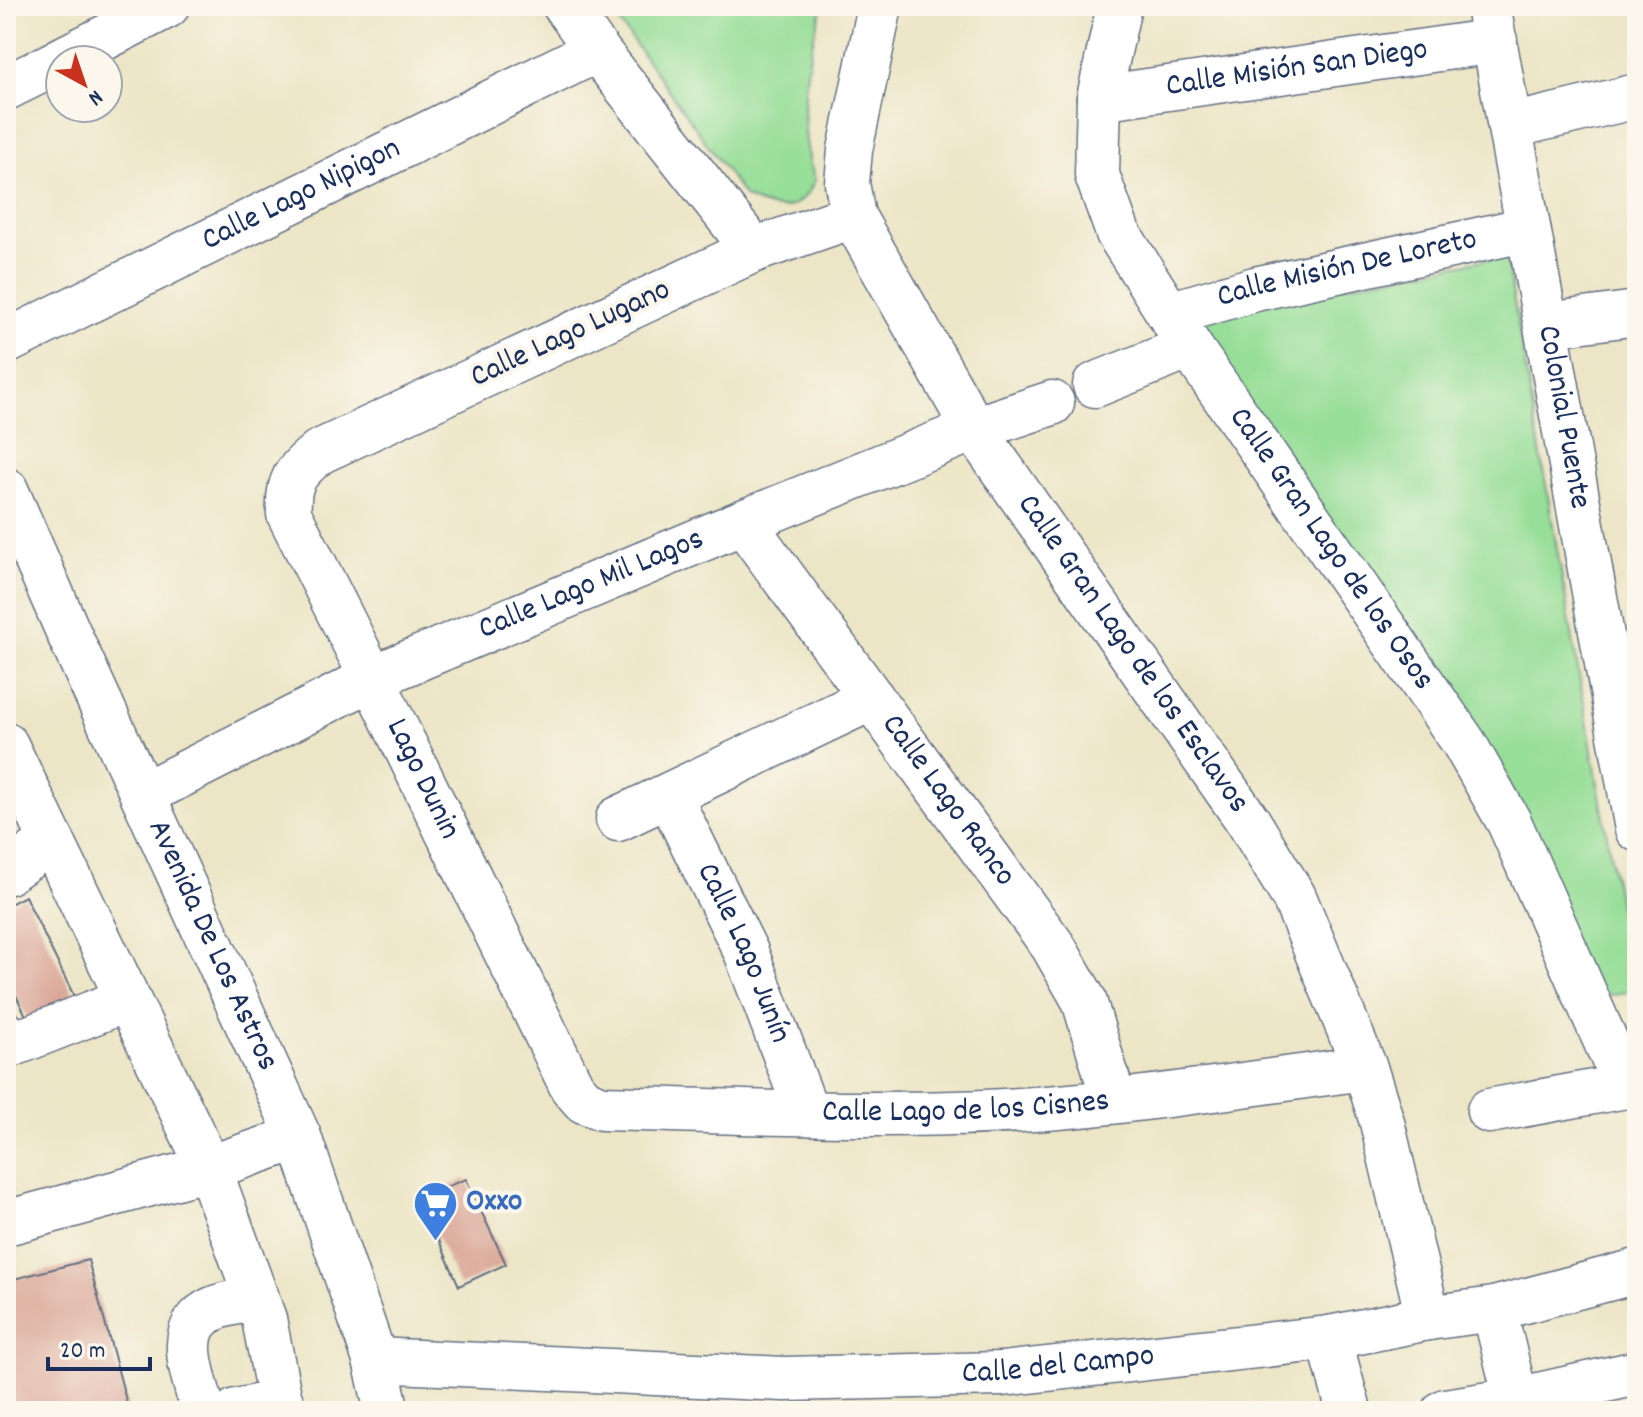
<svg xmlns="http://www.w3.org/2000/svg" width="1643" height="1417" font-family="Dekko,sans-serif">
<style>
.green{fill:#97de98;stroke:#59867b;stroke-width:2}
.building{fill:#daa798}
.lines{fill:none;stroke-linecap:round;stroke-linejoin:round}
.minor-casing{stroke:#646f82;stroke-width:47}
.major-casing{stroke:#646f82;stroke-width:47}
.minor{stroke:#fff;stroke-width:44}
.major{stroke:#fff;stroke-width:44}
.labels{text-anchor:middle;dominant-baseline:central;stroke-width:8;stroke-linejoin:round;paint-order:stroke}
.street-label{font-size:32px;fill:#1b2f5e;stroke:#fbf7ec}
.shop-label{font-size:32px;font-weight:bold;fill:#366cbe;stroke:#fbf7ec;text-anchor:start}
</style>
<rect width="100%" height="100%" fill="#fbf7ec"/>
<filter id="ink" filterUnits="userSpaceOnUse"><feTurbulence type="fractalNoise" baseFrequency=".0125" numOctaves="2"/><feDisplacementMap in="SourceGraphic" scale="16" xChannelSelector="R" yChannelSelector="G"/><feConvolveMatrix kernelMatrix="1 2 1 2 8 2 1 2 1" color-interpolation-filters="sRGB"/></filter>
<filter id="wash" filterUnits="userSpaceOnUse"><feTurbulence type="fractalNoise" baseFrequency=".006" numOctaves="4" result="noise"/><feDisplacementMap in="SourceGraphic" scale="32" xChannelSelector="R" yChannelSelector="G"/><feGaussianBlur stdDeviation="1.8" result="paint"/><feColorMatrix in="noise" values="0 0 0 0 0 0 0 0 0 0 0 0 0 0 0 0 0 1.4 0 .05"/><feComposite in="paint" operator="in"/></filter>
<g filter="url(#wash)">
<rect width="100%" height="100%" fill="#ece5c6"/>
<g class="green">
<path d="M608,6h215c-19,54 -27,120 -8,174 -15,34 -40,33 -70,17z"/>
<path d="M1506,256l128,735 -33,5 -411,-682z"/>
</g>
<g id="blocks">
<g class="building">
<path d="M25,896l50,102 -46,24 -23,-47v-69z"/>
<path d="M466,1179l40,85 -47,22 -39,-89z"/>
<path d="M88,1260l41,151h-123v-130z"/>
</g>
</g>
</g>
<g filter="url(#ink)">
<use href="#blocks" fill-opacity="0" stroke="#646f82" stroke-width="2"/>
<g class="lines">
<defs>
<g id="minor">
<path d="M565,6l32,44 157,200"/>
<path id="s1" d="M880,6l-30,144 -3,33 6,33 121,213 274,392 46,76 71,171 17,54 46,196"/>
<path id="s2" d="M1119,6l-20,92 -2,77 21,58 72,114 274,396 45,79 116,263"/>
<path id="s3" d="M1488,6l149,823"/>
<path d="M61,60l106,-54"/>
<path d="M6,88l54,-27"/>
<path id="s4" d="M1099,98l396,-57"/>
<path d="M1511,126l126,-30"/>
<path id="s5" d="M853,216l-99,34 -435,202c-24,20 -32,29 -30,62l83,164 200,409 12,14 18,7c117,3 235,8 352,5 138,-3 275,-27 411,-45"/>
<path id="s6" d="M1169,314l86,-25 273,-60"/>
<path d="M1547,325l90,-12"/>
<path id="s7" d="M6,342l591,-292"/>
<path d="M1095,385l95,-38"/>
<path id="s8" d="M743,522l310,424 31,54 30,101"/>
<path id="s9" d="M144,794l228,-116 371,-156 231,-93 78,-26"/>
<path id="s10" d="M669,796l77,156 61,161"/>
<path d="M618,819l254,-121"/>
<path d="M6,873l46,-32"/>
<path d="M6,1034l5,11 117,-46"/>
<path d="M1489,1111l148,-27"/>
<path d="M6,1223l203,-55 90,-31"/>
<path d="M1494,1309l22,91"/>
<path d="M1329,1338l20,73"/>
<path id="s11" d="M375,1360l409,19 218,-5 327,-36 99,-20 66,-9 143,-38"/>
<path d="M203,1411c-8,-34 -32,-83 10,-102 13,-6 30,-8 44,-11"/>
<path d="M236,1411l45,-9"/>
<path d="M1445,1411l71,-11 121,-27"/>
</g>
<g id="major">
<path id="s12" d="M6,490l67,153 226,494 76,223 12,51"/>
<path d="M6,745l203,423 55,151 18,92"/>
</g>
</defs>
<use href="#minor" class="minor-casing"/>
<use href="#major" class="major-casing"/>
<use href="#minor" class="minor"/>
<use href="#major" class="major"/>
</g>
</g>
<defs>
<symbol id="supermarket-pin" viewBox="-11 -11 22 30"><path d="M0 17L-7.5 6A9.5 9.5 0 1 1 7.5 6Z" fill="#3f7fe0" stroke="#fbf7ec"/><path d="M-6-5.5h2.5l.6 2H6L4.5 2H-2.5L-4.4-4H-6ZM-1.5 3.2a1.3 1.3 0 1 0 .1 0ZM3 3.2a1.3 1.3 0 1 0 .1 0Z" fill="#fff"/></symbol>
</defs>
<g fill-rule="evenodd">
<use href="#supermarket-pin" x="410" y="1178" width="51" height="69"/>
</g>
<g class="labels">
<g class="street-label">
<text stroke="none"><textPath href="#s4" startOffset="200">Calle Misión San Diego</textPath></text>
<text stroke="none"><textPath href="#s7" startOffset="330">Calle Lago Nipigon</textPath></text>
<text stroke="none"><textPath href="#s6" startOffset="184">Calle Misión De Loreto</textPath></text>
<text transform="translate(571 335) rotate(-25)">Calle Lago Lugano</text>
<text stroke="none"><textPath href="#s3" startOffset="418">Colonial Puente</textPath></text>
<text stroke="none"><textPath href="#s2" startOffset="614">Calle Gran Lago de los Osos</textPath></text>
<text stroke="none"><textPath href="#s9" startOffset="494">Calle Lago Mil Lagos</textPath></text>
<text stroke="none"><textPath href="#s1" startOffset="734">Calle Gran Lago de los Esclavos</textPath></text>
<text stroke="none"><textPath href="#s5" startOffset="954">Lago Dunin</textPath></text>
<text stroke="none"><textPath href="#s8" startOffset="346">Calle Lago Ranco</textPath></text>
<text stroke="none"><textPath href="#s12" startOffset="500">Avenida De Los Astros</textPath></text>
<text stroke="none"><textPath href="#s10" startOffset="174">Calle Lago Junín</textPath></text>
<text stroke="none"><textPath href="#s5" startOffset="1698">Calle Lago de los Cisnes</textPath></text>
<text stroke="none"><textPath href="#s11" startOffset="684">Calle del Campo</textPath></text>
</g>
<g class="shop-label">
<text x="466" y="1203">Oxxo</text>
</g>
</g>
<rect width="1643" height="1417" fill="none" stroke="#fbf7ec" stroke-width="32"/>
<g transform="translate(84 84) rotate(140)"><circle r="38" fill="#fbf7ec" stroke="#a1a7b3" stroke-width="2"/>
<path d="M0-6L14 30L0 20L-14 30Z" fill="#c8321e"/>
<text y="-12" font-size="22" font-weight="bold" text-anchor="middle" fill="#1b2f5e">N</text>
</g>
<path d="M48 1357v12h102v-12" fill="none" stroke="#1b2f5e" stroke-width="4"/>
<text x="60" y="1357" font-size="24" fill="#1b2f5e" stroke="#fbf7ec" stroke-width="6" paint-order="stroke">20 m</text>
</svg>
